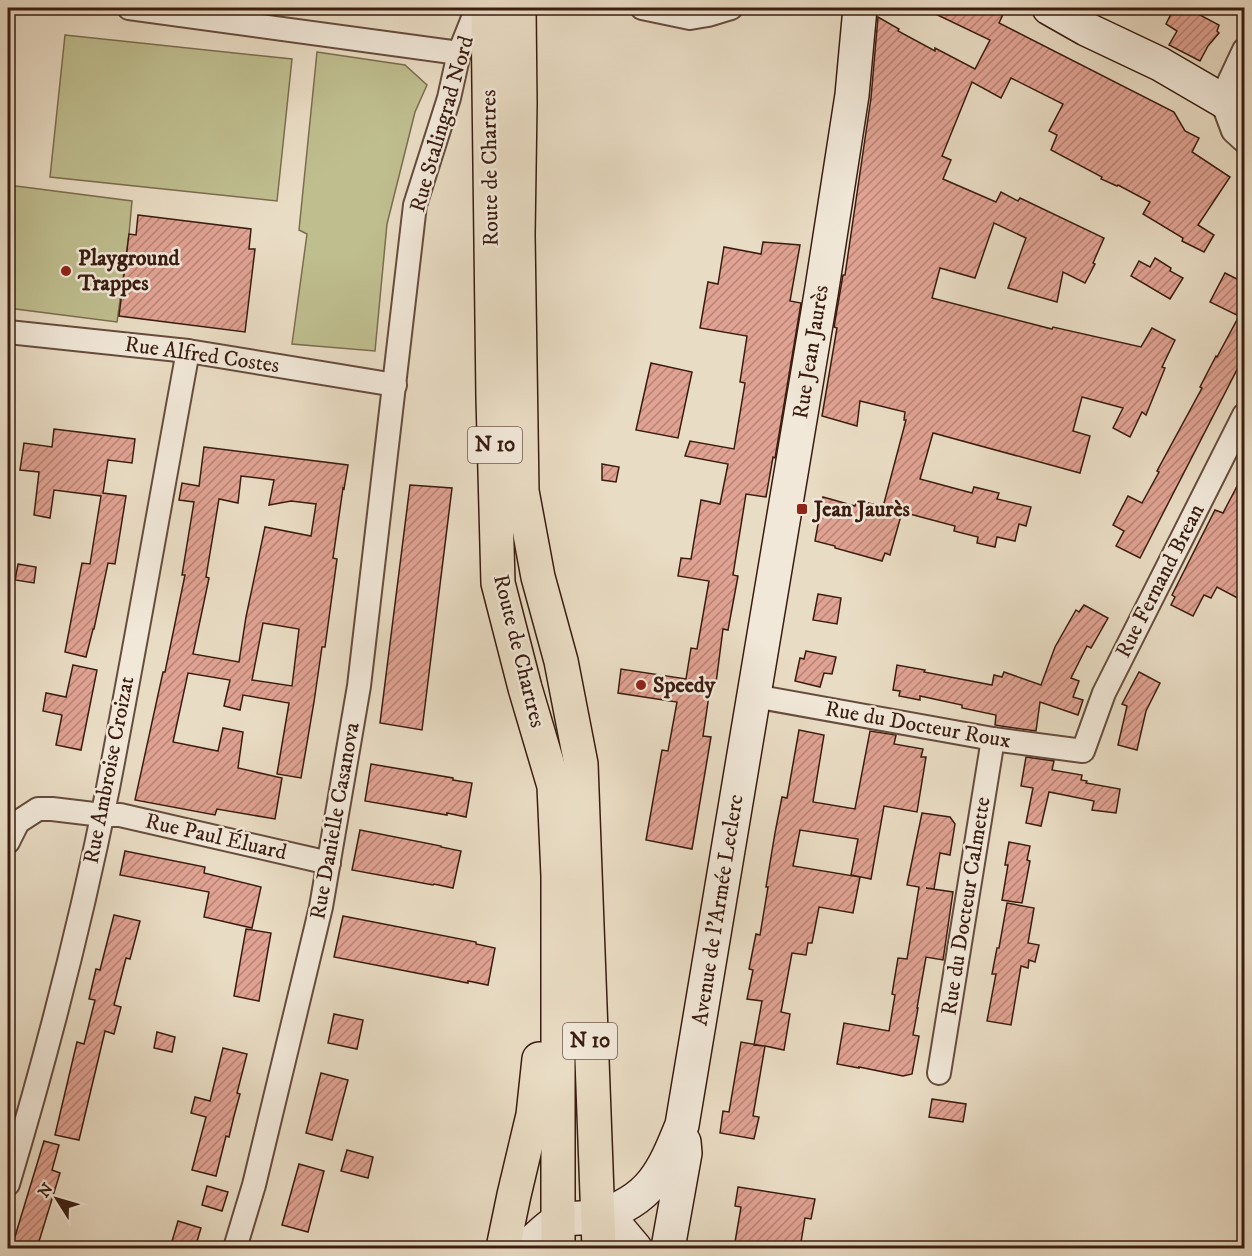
<svg xmlns="http://www.w3.org/2000/svg" width="1252" height="1256" font-family="'IM FELL DW Pica',serif">
<style>
.park{fill:#bfbe8f;stroke:#7c6d50;stroke-width:1.5}
.building{fill:url(#building-hatch);stroke:#3a1c10;stroke-width:1.5;fill-rule:evenodd}
.lines{fill:none;stroke-linecap:round;stroke-linejoin:round}
.street-casing{stroke:#664c3d;stroke-width:26}
.secondary-casing{stroke:#3a1c10;stroke-width:36}
.primary-casing{stroke:#3a1c10;stroke-width:36}
.street{stroke:#f1e8d9;stroke-width:22}
.secondary{stroke:#f1e8d9;stroke-width:33}
.primary{stroke:#e9dcc4;stroke-width:33}
.poi-dot{fill:#8f2418;stroke:#f1e8d9;stroke-width:2}
.labels{text-anchor:middle;dominant-baseline:central;stroke-width:5;stroke-linejoin:round;paint-order:stroke}
.shield{fill:#f1e8d9;stroke:#71594c;stroke-width:1.5}
.shield-label{font-size:21px;font-weight:bold;fill:#3a1c10}
.street-label{font-size:22px;fill:#3a1c10;stroke:#f1e8d9}
.poi-label{font-size:22px;font-weight:bold;fill:#3a1c10;stroke:#f1e8d9;text-anchor:start}
</style>
<defs>
<pattern id="building-hatch" width="6" height="6" patternUnits="userSpaceOnUse" patternTransform="scale(1.5)"><rect width="6" height="6" fill="#e0a292"/><path d="M-1 1l2-2M0 6l6-6M5 7l2-2" fill="none" stroke="#b78376"/></pattern>
</defs>
<rect width="100%" height="100%" fill="#e9dcc4"/>
<filter id="stains"><feTurbulence type="fractalNoise" baseFrequency=".00333" numOctaves="4"/><feColorMatrix values="0 0 0 0 .2 0 0 0 0 .09 0 0 0 0 .02 0 0 0 .5 -.17"/></filter>
<radialGradient id="worn" r=".72"><stop offset=".6" stop-color="#630" stop-opacity="0"/><stop offset="1" stop-color="#630" stop-opacity=".3"/></radialGradient>
<g class="park">
<path d="M65,35l227,24 -15,142 -227,-24z"/>
<path d="M317,52l88,13 22,20 -12,27 -28,112 -12,127 -83,-7 15,-110 -8,-4z"/>
<path d="M8,185l124,16 -3,33 -12,88 -109,-14z"/>
</g>
<g class="building">
<path d="M923,8h83l-7,15 175,89 11,19 14,7 -7,14 38,25 -32,48 16,10 -10,17 -22,-11 1,-3 -40,-24 7,-12 -32,-17 -1,1 -16,-7 1,-2 -51,-27 6,-15 -8,-4 14,-27 -52,-26 -10,20 -29,-16 -30,74 9,4 -8,19 53,23 5,-10 17,9 2,-3 84,40 -11,25 2,1 -10,19 -22,-11 -6,30 -49,-14 18,-50 -32,-15 -19,55 -35,-10 -8,30 120,31 1,-2 88,20 11,-19 23,12 -13,27 3,1 -19,47 -4,-3 -12,25 -17,-9 10,-20 -41,-11 -9,34 17,5 -10,37 -147,-40 -13,46 52,14 2,-6 25,6 -2,6 34,8 -5,19 -7,-2 -4,17 -18,-4 -2,10 -18,-4 1,-6 -24,-6 1,-5 -53,-14 -12,43 -5,-2 -3,8 -47,-13v-2l-20,-5 8,-44 32,9 2,-6 26,7 23,-87h-2l1,-8 -45,-11 -3,25 -35,-10 15,-88 -3,-1 9,-52h2l26,-177 7,-81 21,12 -1,2 37,20v-3l40,21 15,-29z"/>
<path d="M1174,8h13l32,17 -2,6 2,2 -11,13 -8,15 -31,-16 8,-14 -11,-7z"/>
<path d="M138,215l113,14 -2,20h6l-10,83 -126,-16 10,-82 7,1z"/>
<path d="M763,242l37,3 -10,56 11,2 -26,155 -2,-1 -7,40 -20,-3 -13,81 5,1 -10,54 -5,-1 -7,54 -5,-1 -8,54 8,1 -19,112 -46,-9 16,-90 6,1 9,-49 -59,-9 3,-24 65,10 5,-31 6,1 12,-68 -31,-5 3,-18 10,1 10,-59 19,4 8,-40 -43,-8 5,-15 44,8 11,-66 -5,-1 7,-46 -47,-8 8,-46 10,2 6,-37 37,7z"/>
<path d="M1155,258l16,10 -1,3 13,7 -13,21 -39,-23 8,-15 11,6z"/>
<path d="M1225,273l20,10v71l-105,204 -24,-12 8,-15 -11,-6 15,-29 14,7 17,-31 -2,-1 45,-83 -2,-1 16,-31 1,1 22,-41 -29,-14z"/>
<path d="M651,363l41,9 -14,66 -42,-8z"/>
<path d="M54,429l81,10 -3,24 -24,-3 -5,33 23,3 -11,68 -7,-1 -14,66h-1l-7,28 -21,-5 17,-89 8,1 11,-68 -47,-6 -4,28 -16,-3 5,-43 -19,-2 4,-27 28,4z"/>
<path d="M204,447l144,18 -4,24 -1,-1 -10,70 4,1 -12,88h-3l-8,55 -13,76 -24,-4 12,-71 -46,-8 -3,15 -16,-4 6,-26 -42,-7 -15,69 45,9 5,-23 20,4 -5,36 44,10 -7,41 -58,-10 -2,6 -80,-15 28,-128h2l20,-97h-3l12,-73 -15,-2 3,-17 17,3zM241,476l33,4 -5,25 22,-4 25,3 -5,32 -46,-9 -19,90 -7,45 -46,-8 16,-76 -3,-1 13,-78 19,4zM263,623l36,6 -7,57 -40,-6z"/>
<path d="M602,464l17,3 -3,15 -14,-2z"/>
<path d="M1245,471v131l-28,-15 -6,11 -7,-3 -11,21 -22,-11 4,-8 -3,-2 43,-85 8,3z"/>
<path d="M410,485l42,3 -30,242 -42,-7z"/>
<path d="M18,564l18,3 -2,16 -19,-3z"/>
<path d="M818,594l23,4 -4,26 -24,-4z"/>
<path d="M1084,605l24,13 -17,30 -4,-2 -16,32 8,3 -6,16 10,3 -5,15 -38,-13 -4,29 -35,-5 -6,-1 1,-10 -34,-7v-3l-42,-9v4l-21,-4 1,-5 -7,-1 4,-25 28,5 -1,2 68,13 2,-10 8,2 2,-5 37,13 14,-38 21,-37 3,2z"/>
<path d="M806,651l30,6 -4,17 -8,-1 -4,14 -25,-6 5,-23 4,1z"/>
<path d="M73,665l24,5 -16,80 -25,-5 6,-30 -19,-4 3,-18 20,4z"/>
<path d="M1139,672l21,11 -14,28 -9,39 -19,-5 9,-39 -5,-2z"/>
<path d="M799,730l25,5 -11,67 42,7 15,-78 26,4 -2,9 29,5 -2,8h5l-9,55 -33,-6 -13,73 -20,-4 7,-36 -58,-9 -7,36 67,11 -7,36 -34,-6 -7,36h-4l-2,12 -14,-2 -11,59 9,2 -6,36 -19,-4 -12,70 6,1 -5,22 -34,-6 3,-22 6,1 12,-70 23,4 -10,-1 8,-44 -15,-2 6,-29 -4,-1 7,-35 4,1 8,-48h-2l9,-54 7,-36 5,1z"/>
<path d="M1026,757l28,4 -2,9 30,5 -1,5 6,1 -1,2 34,6 -4,24 -24,-3 2,-9 -45,-9 -8,34 -15,-3 7,-35 -12,-2z"/>
<path d="M371,764l82,14v2l19,3 -6,34 -19,-4v2l-82,-14z"/>
<path d="M922,813l28,4 5,7 -5,31 -10,-2 -6,36 -8,-1 27,4 -10,68 -17,-3 -9,51h1l-5,27 6,1 -7,38 -9,2 -44,-9v1l-22,-4 7,-41 45,8 6,-36 -3,-1 6,-36 9,1 12,-72 -12,-2z"/>
<path d="M360,830l81,16v1l20,4 -8,37 -19,-4 -1,1 -81,-15z"/>
<path d="M1009,842l21,4 -3,14 3,1 -8,42 -20,-3 6,-35h-3z"/>
<path d="M125,851l80,16 -1,6 57,14 -9,41 -48,-11 5,-25 -89,-17z"/>
<path d="M1007,903l27,5 -6,35 11,2 -4,17 -6,-2 -1,8 -7,-2 -10,59 -24,-4 9,-47h-4l5,-26h2z"/>
<path d="M114,915l26,6 -10,38 -4,-1 -12,47 7,2 -7,27 -9,-3 -26,109 -24,-5 22,-93 7,2 11,-44 -6,-1 7,-30 4,1z"/>
<path d="M343,916l133,26v2l19,4 -7,37 -20,-4v2l-134,-26z"/>
<path d="M246,929l25,4 -12,68 -25,-5z"/>
<path d="M334,1014l29,6 -6,29 -29,-6z"/>
<path d="M157,1032l18,5 -3,15 -18,-4z"/>
<path d="M223,1048l24,6 -10,39 3,1 -6,22 -5,21 -3,-1 -10,40 -24,-6 14,-53 -15,-4 4,-16 15,4z"/>
<path d="M321,1073l27,7 -16,60 -26,-7z"/>
<path d="M932,1099l34,5 -3,18 -34,-5z"/>
<path d="M44,1141l15,4 -7,25 8,3 -23,75h-6l-18,-5z"/>
<path d="M347,1150l26,7 -5,21 -27,-7z"/>
<path d="M299,1164l25,7 -16,61 -26,-7z"/>
<path d="M207,1186l21,6 -6,19 -20,-6z"/>
<path d="M738,1187l77,12 -4,20 -6,-1 -5,30h-66l7,-41 -6,-1z"/>
<path d="M178,1221l23,7 -6,20h-25z"/>
</g>
<g class="lines">
<defs>
<g id="street">
<path d="M129,8l330,45"/>
<path d="M642,8l48,10 18,-3 23,-7"/>
<path d="M1244,50l-23,49 12,32 11,10"/>
<path d="M8,332l180,19 207,34"/>
<path d="M754,696l239,43 90,12 21,-58 140,-278"/>
<path d="M8,842l10,-20 20,-13h14l50,6h18l209,48"/>
<path d="M939,1073l54,-334"/>
<path d="M8,1184c39,-130 73,-262 100,-396 28,-145 53,-291 80,-437"/>
<path d="M235,1248l19,-63 67,-278 38,-221 56,-481 34,-107 10,-45 18,-45"/>
</g>
<g id="secondary">
<path d="M1049,8l37,21 74,35 84,49"/>
<path d="M597,1217l22,12 16,19"/>
<path d="M527,1248c5,-6 24,-24 31,-27 9,-4 30,-2 41,-5 52,-16 64,-44 83,-91l140,-837 30,-193 8,-87"/>
<path d="M668,1248l17,-95 -1,-11"/>
</g>
<g id="primary">
<path d="M488,8l5,390 5,185 27,105 29,98 4,90v372"/>
<path d="M519,8l1,96 -2,131 4,256 16,86 23,84 20,103 18,484"/>
<path d="M503,1248l11,-53 19,-80 6,-56"/>
</g>
</defs>
<use href="#street" class="street-casing"/>
<use href="#secondary" class="secondary-casing"/>
<use href="#primary" class="primary-casing"/>
<use href="#street" class="street"/>
<use href="#secondary" class="secondary"/>
<use href="#primary" class="primary"/>
</g>
<g class="poi-dot">
<circle cx="66" cy="271" r="6"/>
<rect x="796" y="503" width="12" height="12" rx="3"/>
<circle cx="641" cy="685" r="6"/>
</g>
<g class="labels">
<g class="shield">
<rect x="468" y="427" width="54" height="36" rx="4.5"/>
<rect x="563" y="1023" width="54" height="36" rx="4.5"/>
</g>
<g class="shield-label">
<text x="495" y="445">N 10</text>
<text x="590" y="1041">N 10</text>
</g>
<g class="street-label">
<text transform="translate(442 124) rotate(-74)">Rue Stalingrad Nord</text>
<text transform="translate(490 168) rotate(-91)">Route de Chartres</text>
<text transform="translate(811 352) rotate(-81)">Rue Jean Jaurès</text>
<text transform="translate(202 355) rotate(8)">Rue Alfred Costes</text>
<text transform="translate(1160 581) rotate(-63)">Rue Fernand Brean</text>
<text transform="translate(519 651) rotate(76)">Route de Chartres</text>
<text transform="translate(918 725) rotate(10)">Rue du Docteur Roux</text>
<text transform="translate(109 770) rotate(-79)">Rue Ambroise Croizat</text>
<text transform="translate(335 821) rotate(-80)">Rue Danielle Casanova</text>
<text transform="translate(216 837) rotate(13)">Rue Paul Éluard</text>
<text transform="translate(966 906) rotate(-81)">Rue du Docteur Calmette</text>
<text transform="translate(718 910) rotate(-81)">Avenue de l'Armée Leclerc</text>
</g>
<g class="poi-label">
<text x="78" y="258">Playground<tspan x="78" dy="25">Trappes</tspan></text>
<text x="814" y="509">Jean Jaurès</text>
<text x="653" y="685">Speedy</text>
</g>
</g>
<rect width="1252" height="1256" fill="none" stroke="#e9dcc4" stroke-width="30"/>
<rect x="9" y="9" width="1234" height="1238" fill="none" stroke="#3a1c10" stroke-width="3"/>
<rect x="15" y="15" width="1222" height="1226" fill="none" stroke="#3a1c10" stroke-width="1.5"/>
<g transform="translate(57 1199) rotate(307)" stroke="#f1e8d9" stroke-width="4.5" paint-order="stroke">
<path d="M0-4.5L10 22L0 15L-10 22Z" fill="#3a1c10"/>
<text y="-9" font-size="16" font-weight="bold" text-anchor="middle" fill="#3a1c10">N</text>
</g>
<rect width="100%" height="100%" filter="url(#stains)"/>
<rect width="100%" height="100%" fill="url(#worn)"/>
</svg>
